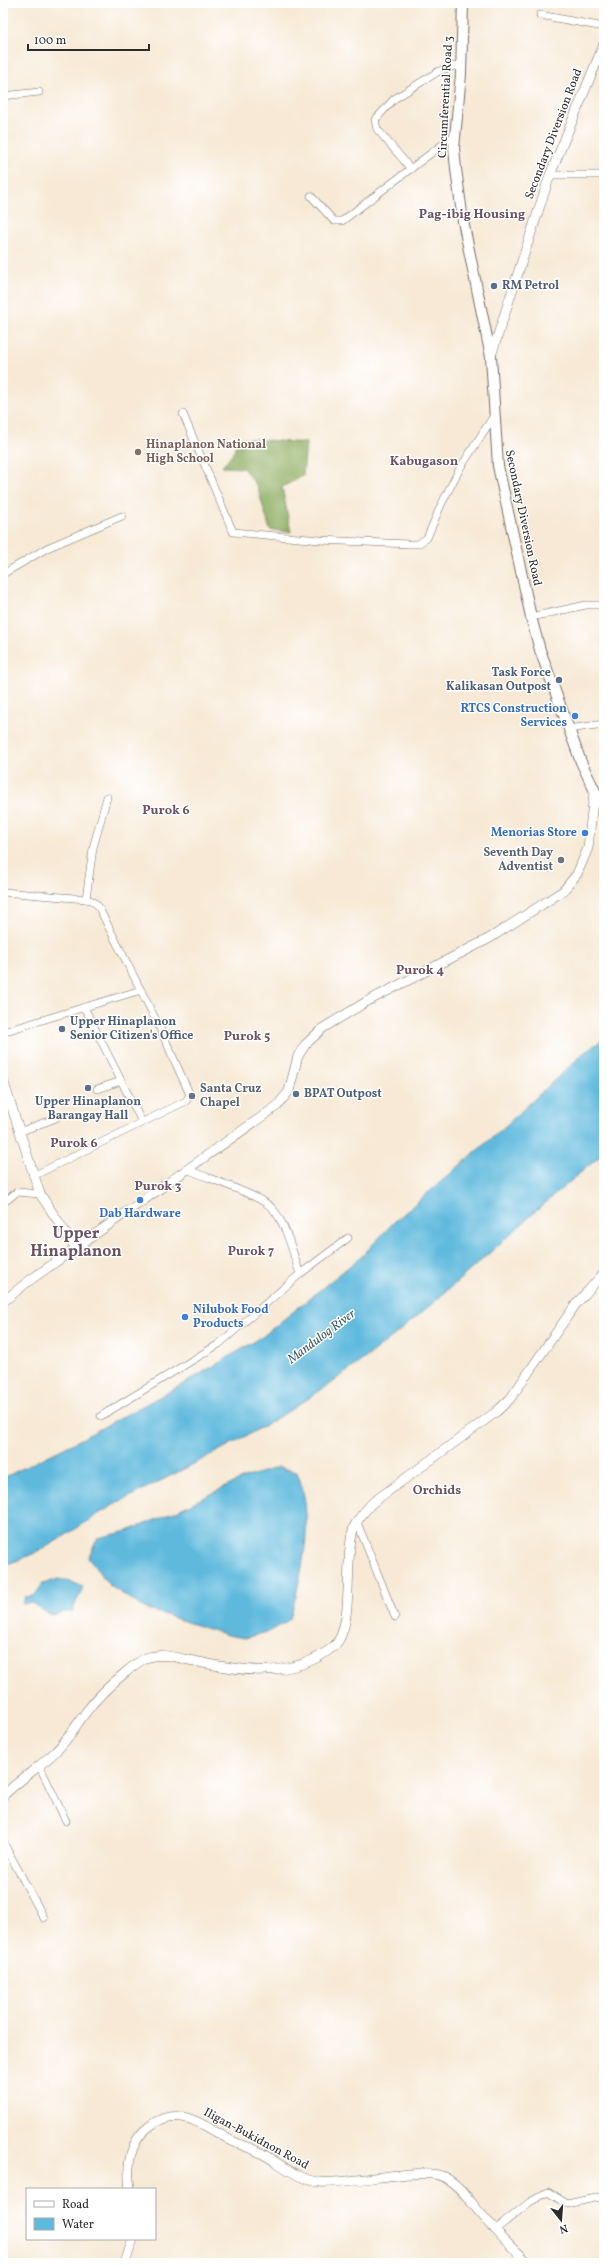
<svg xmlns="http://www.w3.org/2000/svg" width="607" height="2266" font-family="Vollkorn,serif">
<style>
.forest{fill:#8ead61;stroke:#5c6c46}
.water{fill:#5fb9dd;stroke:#457284}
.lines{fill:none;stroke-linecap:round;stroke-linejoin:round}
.street-casing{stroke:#726e66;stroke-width:8}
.secondary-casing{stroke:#726e66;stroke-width:10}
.primary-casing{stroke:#726e66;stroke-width:12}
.street{stroke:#fff;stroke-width:7}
.secondary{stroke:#fff;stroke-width:9}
.primary{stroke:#fff;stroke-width:10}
.service-dot{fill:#5c6f8a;stroke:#fff;stroke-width:1.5}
.education-dot{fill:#8d6e63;stroke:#fff;stroke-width:1.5}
.shop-dot{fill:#3f7fe0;stroke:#fff;stroke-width:1.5}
.worship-dot{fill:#6b7280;stroke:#fff;stroke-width:1.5}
.labels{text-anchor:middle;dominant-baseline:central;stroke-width:3;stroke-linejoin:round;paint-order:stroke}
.street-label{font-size:12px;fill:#2b2b2b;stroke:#fff}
.service-label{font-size:12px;font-weight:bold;fill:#4e5e75;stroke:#fff;text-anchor:start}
.education-label{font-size:12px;font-weight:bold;fill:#785e54;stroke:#fff;text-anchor:start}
.shop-label{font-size:12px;font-weight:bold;fill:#366cbe;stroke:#fff;text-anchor:end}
.worship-label{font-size:12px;font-weight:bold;fill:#5b616d;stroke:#fff;text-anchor:end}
.neighbourhood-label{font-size:13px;font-weight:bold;fill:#6c5260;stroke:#fff}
.water-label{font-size:13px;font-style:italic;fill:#3d5d69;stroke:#fff}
.district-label{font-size:16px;font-weight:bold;fill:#6c5260;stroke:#fff}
</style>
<rect width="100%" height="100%" fill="#fff"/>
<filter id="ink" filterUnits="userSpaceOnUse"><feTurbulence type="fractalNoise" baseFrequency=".025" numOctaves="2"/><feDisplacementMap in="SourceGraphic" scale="8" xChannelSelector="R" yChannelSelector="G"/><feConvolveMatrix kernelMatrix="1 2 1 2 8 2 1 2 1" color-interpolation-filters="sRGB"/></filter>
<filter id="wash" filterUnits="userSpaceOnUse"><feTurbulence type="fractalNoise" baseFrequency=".012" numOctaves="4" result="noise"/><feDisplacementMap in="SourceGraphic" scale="16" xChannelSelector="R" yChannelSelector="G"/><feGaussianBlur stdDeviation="0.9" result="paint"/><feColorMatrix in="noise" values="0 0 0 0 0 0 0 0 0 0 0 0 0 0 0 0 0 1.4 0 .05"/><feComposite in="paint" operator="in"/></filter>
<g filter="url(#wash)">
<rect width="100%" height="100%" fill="#f7e9d5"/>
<path class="forest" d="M237,438l69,5 -3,33 -21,11 9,45 -21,-2 -13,-44 -14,-18 -21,-1 12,-16z"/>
<g class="water">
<path d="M604,1039v114c-92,75 -175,162 -273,230 -66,47 -140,82 -212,119 -39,21 -73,52 -116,63v-87l67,-33 115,-62 77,-46 101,-82 31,-33 107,-92 85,-79z"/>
<path d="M279,1467l18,5c19,47 5,100 -7,147l-19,12 -15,4 -11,3 -18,-3 -83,-27 -35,-23 -21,-27 10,-20 30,-7 44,-18 72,-35z"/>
<path d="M58,1579l14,3 11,5c-3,11 -9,15 -10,25h-10l-9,3 -8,-2 -14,-10 -10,1 3,-7 9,-1 9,-12z"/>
</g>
</g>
<g filter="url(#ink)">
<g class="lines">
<defs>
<g id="street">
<path d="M540,15l64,12"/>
<path d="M3,96l36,-4"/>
<path d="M411,169l-34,-40 -2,-9 19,-21 45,-28 22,-7"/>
<path d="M550,175h54"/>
<path d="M311,196l23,25h8l113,-86"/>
<path d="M183,414l50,118 87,8 88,4h10l9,-6 14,-33 18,-35 34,-53"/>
<path d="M3,574l44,-26 75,-32"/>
<path d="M531,617l55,-12h18"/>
<path d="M568,729l36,-5"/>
<path d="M3,892l83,7 7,2 5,5 61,120 31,69 -4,6 -153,75"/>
<path d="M86,899l7,-51 14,-51"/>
<path d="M84,1007l58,115"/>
<path d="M3,1032l138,-42"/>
<path d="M97,1089l24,-8"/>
<path d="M19,1132l37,-14"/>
<path d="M187,1169c19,9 74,26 86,40 14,17 20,45 27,65"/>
<path d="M3,1203l14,-11 23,2"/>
<path d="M101,1416l118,-72 81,-70 48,-36"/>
<path d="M357,1522l38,95"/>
<path d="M39,1765l27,56"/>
<path d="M3,1842l41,76"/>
<path d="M495,2230l35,-28 18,-10 19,12 37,-8"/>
</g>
<g id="secondary">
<path d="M491,356l59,-181 54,-131"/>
<path d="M3,1080l37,114 36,54"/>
<path d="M3,1302l23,-19 251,-177 12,-15 9,-35 7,-11 18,-17 43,-26 124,-64 73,-47 14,-17 11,-26 6,-56"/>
<path d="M3,1796c17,-17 37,-29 53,-45 12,-11 20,-26 30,-39 11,-15 25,-28 40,-40 6,-5 13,-11 20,-14 15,-6 32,0 48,3 46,10 99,19 139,-14 23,-19 10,-89 21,-120 4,-9 11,-16 18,-24l124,-91 14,-13 66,-95 28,-31"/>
<path d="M130,2189c-3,-21 -1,-44 15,-59 31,-29 57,-5 85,10 10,5 21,8 31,13 19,10 37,27 59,29 29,3 102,-16 124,-5 17,9 26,25 38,38 15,17 30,33 47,48"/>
<path d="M125,2263l8,-24"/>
</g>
<path id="primary" d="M463,3l-2,71 -7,74 2,21 7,52 28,136 7,109 33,151 9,33 41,112 23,48"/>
</defs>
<use href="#street" class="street-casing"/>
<use href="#secondary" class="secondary-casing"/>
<use href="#primary" class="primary-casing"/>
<use href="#street" class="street"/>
<use href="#secondary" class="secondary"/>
<use href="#primary" class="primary"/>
</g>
</g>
<g class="service-dot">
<circle cx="494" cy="286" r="4"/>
<circle cx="559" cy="680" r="4"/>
<circle cx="62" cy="1029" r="4"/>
<circle cx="88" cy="1088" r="4"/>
<circle cx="296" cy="1094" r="4"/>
</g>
<circle class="education-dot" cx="138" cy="452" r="4"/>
<g class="shop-dot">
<circle cx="575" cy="716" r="4"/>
<circle cx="585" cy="833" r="4"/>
<circle cx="140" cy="1200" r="4"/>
<circle cx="185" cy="1317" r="4"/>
</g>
<g class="worship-dot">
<circle cx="561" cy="860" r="4"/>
<circle cx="192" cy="1096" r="4"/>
</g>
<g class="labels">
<g class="street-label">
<text transform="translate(446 97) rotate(-87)">Circumferential Road 3</text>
<text transform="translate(554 134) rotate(-69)">Secondary Diversion Road</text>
<text transform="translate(523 518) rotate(78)">Secondary Diversion Road</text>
<text transform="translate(256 2139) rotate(28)">Iligan-Bukidnon Road</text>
</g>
<g class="service-label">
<text x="502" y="286">RM Petrol</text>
<text x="551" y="673" text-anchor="end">Task Force<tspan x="551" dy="14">Kalikasan Outpost</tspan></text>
<text x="70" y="1022">Upper Hinaplanon<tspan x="70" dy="14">Senior Citizen's Office</tspan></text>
<text x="304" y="1094">BPAT Outpost</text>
<text x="88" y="1102" text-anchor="middle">Upper Hinaplanon<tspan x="88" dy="14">Barangay Hall</tspan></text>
</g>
<g class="education-label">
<text x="146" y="445">Hinaplanon National<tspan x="146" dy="14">High School</tspan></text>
</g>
<g class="shop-label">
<text x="567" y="709">RTCS Construction<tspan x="567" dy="14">Services</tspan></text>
<text x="577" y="833">Menorias Store</text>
<text x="140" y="1214" text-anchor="middle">Dab Hardware</text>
<text x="193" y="1310" text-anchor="start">Nilubok Food<tspan x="193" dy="14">Products</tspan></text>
</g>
<g class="worship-label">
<text x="553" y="853">Seventh Day<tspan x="553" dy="14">Adventist</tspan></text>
<text x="200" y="1089" text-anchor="start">Santa Cruz<tspan x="200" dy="14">Chapel</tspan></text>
</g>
<g class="neighbourhood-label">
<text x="472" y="215">Pag-ibig Housing</text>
<text x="424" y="462">Kabugason</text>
<text x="166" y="811">Purok 6</text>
<text x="420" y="971">Purok 4</text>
<text x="247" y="1037">Purok 5</text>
<text x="74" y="1144">Purok 6</text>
<text x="158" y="1187">Purok 3</text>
<text x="251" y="1252">Purok 7</text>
<text x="437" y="1491">Orchids</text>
</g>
<g class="water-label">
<text transform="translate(322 1337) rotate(-37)">Mandulog River</text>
</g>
<g class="district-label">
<text x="76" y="1234">Upper<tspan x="76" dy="18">Hinaplanon</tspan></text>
</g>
</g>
<rect width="607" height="2266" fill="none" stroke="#fff" stroke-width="16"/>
<rect x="26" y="2188" width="130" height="52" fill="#ffffff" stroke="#aaaaaa"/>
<rect x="34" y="2201" width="20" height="6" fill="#ffffff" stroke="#aaaaaa"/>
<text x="62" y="2208" font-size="12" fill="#2b2b2b">Road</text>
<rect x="34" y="2218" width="20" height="12" fill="#5fb9dd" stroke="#aaaaaa"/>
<text x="62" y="2228" font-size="12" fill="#2b2b2b">Water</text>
<g transform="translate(561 2220) rotate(163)" stroke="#ffffff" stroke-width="3" paint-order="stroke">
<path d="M0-3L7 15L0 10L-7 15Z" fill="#2b2b2b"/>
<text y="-6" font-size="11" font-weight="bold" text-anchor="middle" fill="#2b2b2b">N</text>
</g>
<path d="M28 44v6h121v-6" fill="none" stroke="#2b2b2b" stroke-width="2"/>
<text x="34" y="44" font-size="12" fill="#2b2b2b" stroke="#ffffff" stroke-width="3" paint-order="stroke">100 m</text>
</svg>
